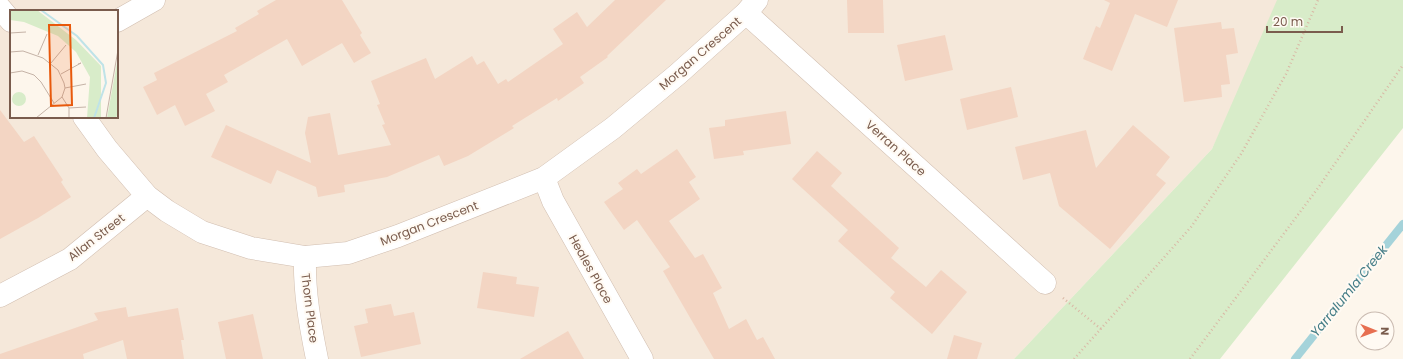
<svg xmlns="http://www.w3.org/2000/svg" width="1403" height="359" font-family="Poppins,sans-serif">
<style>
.residential{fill:#f5e8da;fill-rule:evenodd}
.green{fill:#d8ecc9}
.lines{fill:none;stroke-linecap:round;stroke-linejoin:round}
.stream{stroke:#a5d3da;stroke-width:8}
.building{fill:#f3d5c3}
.minor-casing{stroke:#d1beb0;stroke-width:23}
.path{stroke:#d9b8a5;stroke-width:2.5;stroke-dasharray:1 3;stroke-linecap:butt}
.minor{stroke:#fff;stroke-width:22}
.labels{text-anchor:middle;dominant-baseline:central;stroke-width:4;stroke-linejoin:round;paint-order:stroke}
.street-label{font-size:12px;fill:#7a5c4d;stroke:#fffaf3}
.water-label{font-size:13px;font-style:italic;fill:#437c86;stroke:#fffaf3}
.inset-river{fill:none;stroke:#bfe3e8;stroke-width:2}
.inset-road{fill:none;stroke:#c5b3a7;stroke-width:1}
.view{fill:#e8590c;fill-opacity:0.15;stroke:#e8590c;stroke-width:2}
.inset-edge{fill:none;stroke:#7a5c4d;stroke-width:2}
</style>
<rect width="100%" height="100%" fill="#fdf6ec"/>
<path class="residential" d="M0,0h1282l-70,149 -198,210h-1014zM11,11h106v106h-106z"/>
<path class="green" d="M1277,0h126v128l-183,231h-206l198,-210z"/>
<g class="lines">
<path class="stream" d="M1295,359l108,-135"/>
</g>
<g class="building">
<path d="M276,0h66l20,33 -2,2 11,18 -17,10 -12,-20 -40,23 -15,-27 -63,36 4,7 -22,12 9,17 -30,15 -10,-21 -18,10 -14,-28 14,-7 -3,-7 83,-42 -2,-3 24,-14 -2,-3z"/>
<path d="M615,0h51l-59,56 1,1 -28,20 4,6 -26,18 -1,-3 -45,28 2,2 -46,28 -24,10 -5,-11 -52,22 -43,8 1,7 -27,5 -2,-10 -39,-17 -6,14 -60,-27 15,-32 85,38 -6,-30 3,-16 22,-4 8,42 53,-10 -9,-20 3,-1 -8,-19 3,-1 -9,-23 55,-23 9,21 37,-23 5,9 7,-4 14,23 8,-5 2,3 55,-38 -10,-15 24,-17 10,15z"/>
<path d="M847,0h36l1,33h-36z"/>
<path d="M1104,0h74l-11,27 -32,-13 -23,57 -29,-12 13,-33 4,2 10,-25z"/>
<path d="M1221,22l1,7 12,-1 4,25 -12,2 4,29 -9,1 1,12 -38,5 -10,-74z"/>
<path d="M945,35l8,35 -48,11 -8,-36z"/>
<path d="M1011,87l7,30 -51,13 -7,-31z"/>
<path d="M0,110l24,32 10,-6 29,44 -2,2 10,15 -33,21 -38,21z"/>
<path d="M786,111l5,33 -48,7 1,4 -30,4 -5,-31 16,-2v-6z"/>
<path d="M1133,125l37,32 -14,18 10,8 -56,66 -51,-43 -9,-33 -27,7 -8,-33 71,-17 10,38z"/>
<path d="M677,149l19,28 -7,5 11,17 -31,22 26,37 8,-4 19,34 -9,5 16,36 17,-10 11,21 6,-3 12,22h-61l-51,-88 7,-4 -33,-47 -13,10 -20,-28 19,-13 -5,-6 19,-14 4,5z"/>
<path d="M817,151l25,22 -11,13 68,62 -8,10 35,29 15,-17 26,22 -35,42 -42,-36 5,-6 -57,-51 10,-11 -56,-51z"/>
<path d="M483,272l34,5 -1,7 23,3 -5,30 -57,-9z"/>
<path d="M391,304l3,12 20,-4 7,32 -60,13 -7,-31 14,-3 -3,-14z"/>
<path d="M126,307l2,10 50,-9 6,32h-3l3,19h-57l-4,-19 -40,14 1,5h-84v-5l98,-34 -4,-7z"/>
<path d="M253,314l10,45h-37l-8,-37z"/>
<path d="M568,331l16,28h-64z"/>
<path d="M954,335l28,8 -5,16h-30z"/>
</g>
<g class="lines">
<defs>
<g id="minor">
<path d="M0,8l11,13"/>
<path d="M746,13l299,270"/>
<path d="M117,21l37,-21"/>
<path d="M84,117l23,32 40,47 20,15 35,21 49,16 54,9 43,-4 50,-17 146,-58 69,-50 65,-54 68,-61 11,-13"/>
<path d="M544,178l9,23 89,158"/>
<path d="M305,257c-1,35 5,67 12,102"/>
<path d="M0,296l70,-37 77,-63"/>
</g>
</defs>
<use href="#minor" class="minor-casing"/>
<g class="path">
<path d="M1063,298l38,31"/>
<path d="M1074,359l117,-132 50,-73 45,-80 32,-74"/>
<path d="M1190,359l128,-171 85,-123"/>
</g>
<use href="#minor" class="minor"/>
</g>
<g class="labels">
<g class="street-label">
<text transform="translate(700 53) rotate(-41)">Morgan Crescent</text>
<text transform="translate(896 148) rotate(42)">Verran Place</text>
<text transform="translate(429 223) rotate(-21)">Morgan Crescent</text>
<text transform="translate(96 237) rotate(-38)">Allan Street</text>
<text transform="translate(591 269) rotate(61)">Heales Place</text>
<text transform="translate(310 308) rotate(83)">Thorn Place</text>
</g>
<g class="water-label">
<text transform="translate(1349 291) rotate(-51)">Yarralumla Creek</text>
</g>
</g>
<g transform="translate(10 10)">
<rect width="108" height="108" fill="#fdf6ec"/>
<path d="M0,0h27l39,30 25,26v52h-14l3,-41 -14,-25 -18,-16 -34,-14 -14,-2zM108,47v55l-2,6h-9zM2 89a7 7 0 1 1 14 0a7 7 0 1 1-14 0Z" fill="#d8ecc9"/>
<path class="inset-river" d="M31,0l36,26 26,29 3,18 -12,35"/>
<path class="inset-road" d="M0,23l16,-1M0,42l13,-1 20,7 15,12 6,13 1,5 -3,9 -26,21M28,45l9,-21M41,53l15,-18M0,63l12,-2 12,4 7,7 13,21M51,64l20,-11 -3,1M55,78l21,-4M52,87l7,11v10M59,98l17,-1M96,108l12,-68"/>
<path class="view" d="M39,15h21l2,80 -21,1z"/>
<rect width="108" height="108" class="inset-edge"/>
</g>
<g transform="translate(1375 331) rotate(91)"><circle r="19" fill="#fffaf3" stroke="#cabbb1"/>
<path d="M0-3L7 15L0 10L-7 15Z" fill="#e76f51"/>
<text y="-6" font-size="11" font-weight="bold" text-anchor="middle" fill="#7a5c4d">N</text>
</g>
<path d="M1267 26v6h75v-6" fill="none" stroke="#7a5c4d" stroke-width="2"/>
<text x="1273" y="26" font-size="12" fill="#7a5c4d" stroke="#fffaf3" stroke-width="3" paint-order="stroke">20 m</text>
</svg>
